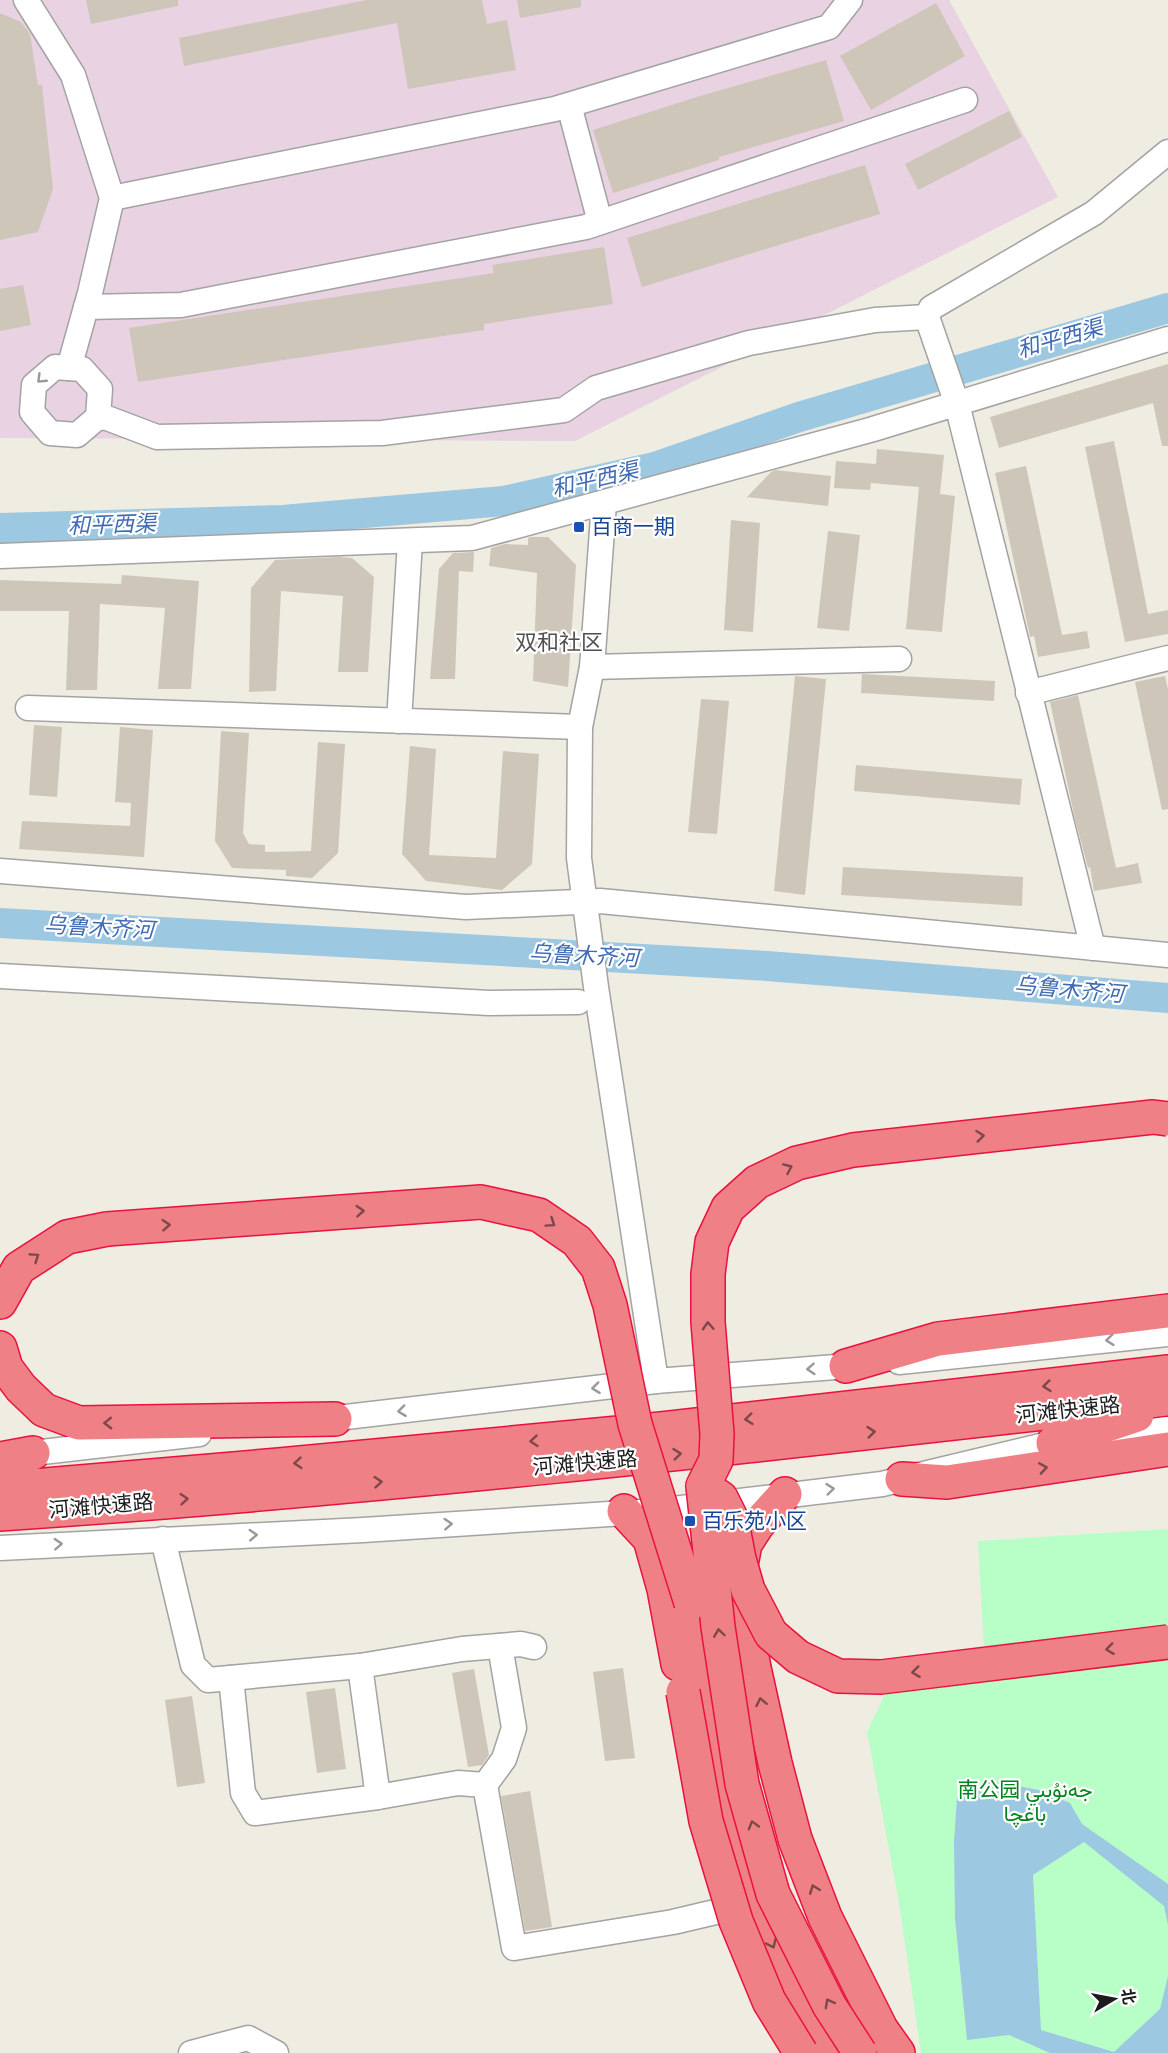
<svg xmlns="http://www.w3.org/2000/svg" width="1168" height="2053" font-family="Karla,Vazirmatn,'Noto Sans SC',sans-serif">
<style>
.industrial{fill:#e9d2e2}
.park{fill:#b8ffc7}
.water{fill:#9cc8e2}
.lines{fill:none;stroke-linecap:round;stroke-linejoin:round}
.river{stroke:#9cc8e2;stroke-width:30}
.building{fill:#cfc6ba}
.minor-casing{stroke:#a3a3a3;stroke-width:27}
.highway-casing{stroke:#e9113e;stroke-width:36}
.minor{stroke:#fff;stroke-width:24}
.highway{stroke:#ef8085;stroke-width:33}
.highway-bridge-casing{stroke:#e9113e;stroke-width:36;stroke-linecap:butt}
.highway-bridge{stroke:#ef8085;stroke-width:33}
.oneway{stroke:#999}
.oneway2{stroke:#7b494b}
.transit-dot{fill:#1a4fb4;stroke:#fff;stroke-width:2}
.labels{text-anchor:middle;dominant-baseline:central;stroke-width:4.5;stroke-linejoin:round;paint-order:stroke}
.transit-label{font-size:21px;fill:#164399;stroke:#fff;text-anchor:start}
.street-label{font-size:21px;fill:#1c1c1c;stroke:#fff}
.park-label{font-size:21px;fill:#00851d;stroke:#fff}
.water-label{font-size:22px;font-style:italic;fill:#3f6ab5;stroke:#fff}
.neighbourhood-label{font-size:22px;fill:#4f4f4f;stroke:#fff}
</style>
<rect width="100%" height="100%" fill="#efece1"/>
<path class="industrial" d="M0,0h949l109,197 -483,244 -575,-3z"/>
<path class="park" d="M1168,1529v524h-247l-22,-150 -32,-171 25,-53 93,-14 -7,-124z"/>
<path class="water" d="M989,1781l50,9 31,13 12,21 86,60v41l-4,-19 -80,-64 -51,33 8,155 73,22 46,-43 8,-33v77h-118l-41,-18 -42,5 -12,-122 -1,-77 3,-43z"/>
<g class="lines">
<g class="river">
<path d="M0,528l283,-8 221,-19 151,-34 144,-50 369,-109"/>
<path d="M0,923l767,43 401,32"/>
</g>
</g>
<g class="building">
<path d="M86,0h92v6l-87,18z"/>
<path d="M366,0h116l5,24 20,-4 9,50 -108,19 -11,-66 -213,43 -5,-28z"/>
<path d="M517,0h64v7l-61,11z"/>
<path d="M936,3l29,53 -94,54 -31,-54z"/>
<path d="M0,13l21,9 9,12 8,51h4l11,104 -15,43 -38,8z"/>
<path d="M826,60l18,61 -125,36v3l-106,33 -20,-63 107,-34z"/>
<path d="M1009,111l13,26 -104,53 -13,-26z"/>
<path d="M865,165l15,49 -238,73 -15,-49z"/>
<path d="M604,247l9,57 -129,20v6l-346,52 -9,-54 365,-55 -2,-8z"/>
<path d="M23,285l8,40 -31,6v-42z"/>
<path d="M1168,364v82h-6l-9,-43 -154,45 -9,-31z"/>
<path d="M1114,441l34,173 20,-4v24l-43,8 -40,-195z"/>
<path d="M877,449l67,6 -4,39 15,2 -13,136 -36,-3 13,-142 -48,-4 -1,7 -36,-2 2,-27 40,3z"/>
<path d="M1026,466l36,169 25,-4 3,17 -52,9 -4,-21 -4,1 -35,-164z"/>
<path d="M775,470l56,6 -3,30 -81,-9 24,-25z"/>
<path d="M731,520l29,3 -7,109 -29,-2z"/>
<path d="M828,531l32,4 -11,96 -32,-3z"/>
<path d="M531,537h17l28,28 -8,122 -35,-6 4,-108 -48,-7 2,-18 14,-4 23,1v-7z"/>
<path d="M474,552l-1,20 -14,-1 -4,108h-25l9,-110 14,-16z"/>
<path d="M339,557l13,1 22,19 -6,95h-30l5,-76 -62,-5 -5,100 -27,1 2,-104 24,-28z"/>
<path d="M122,575l77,6 -8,108h-33l7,-81 -65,-4 -3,86h-31l3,-79h-69v-31l121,4z"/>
<path d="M862,674l133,7 -1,20 -133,-8z"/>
<path d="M795,676l31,3 -21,216 -31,-4z"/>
<path d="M1165,676l3,13v120l-6,1 -27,-128z"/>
<path d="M1078,695l38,173 22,-5 4,20 -48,8 -4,-24 -2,1 -13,-49 -25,-117z"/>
<path d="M701,699l28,2 -12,133 -29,-2z"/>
<path d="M34,725l28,2 -5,70 -28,-2z"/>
<path d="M120,727l33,3 -9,127 -125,-8 3,-28 108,5 1,-23 -16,-1z"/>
<path d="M221,731l28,2 -6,100 6,11 16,1v7l46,-1 7,-109 27,2 -7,109 -26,25 -26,-2v-6l-54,-2 -17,-27z"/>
<path d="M410,746l26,3 -7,106 67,3 7,-107 36,3 -7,110 -30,26 -76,-9 -24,-27z"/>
<path d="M856,765l166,14 -2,26 -166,-14z"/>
<path d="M843,867l180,10 -1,29 -181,-11z"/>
<path d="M623,1668l12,90 -30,3 -12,-89z"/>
<path d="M474,1669l15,86 -7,10 -14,2 -16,-94z"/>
<path d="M335,1688l11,81 -29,4 -11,-81z"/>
<path d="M192,1696l13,87 -28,4 -12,-87z"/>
<path d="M530,1791l22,136 -27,4 -24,-135z"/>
</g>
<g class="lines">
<defs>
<g id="minor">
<path d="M26,0l47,75 39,123 -22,95 -21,75"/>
<path d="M569,105l31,117"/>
<path d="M112,198l443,-89 274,-82 21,-27"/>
<path d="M86,307l95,-2 405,-78 379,-127"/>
<path d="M98,417l2,-28 -18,-20 -27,-2 -21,18 -2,27 18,21 27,2 21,-18 9,1 50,19 225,-4 182,-23 32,-22 153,-45 126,-23 52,-3"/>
<path d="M604,503l-12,164 -12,60 -1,131 17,129 60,394"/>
<path d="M0,556l472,-18 398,-108 298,-91"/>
<path d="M592,667l307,-8"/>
<path d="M1028,693l140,-35"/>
<path d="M28,708l552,19"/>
<path d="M399,721l11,-180"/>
<path d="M0,871l466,36 134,-6 568,54"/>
<path d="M1093,948l-136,-544 -30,-87 4,-9 163,-95 74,-61"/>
<path d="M0,976l489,27 89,-1"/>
<path d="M899,1362l269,-28"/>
<path d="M320,1420l336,-39 205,-16"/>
<path d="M16,1453h17l166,-19"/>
<path d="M163,1539l30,126 15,15 152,-14 102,-17 59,-5 13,3"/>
<path d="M0,1548l363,-18 293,-19 226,-27 171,-41 115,-14"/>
<path d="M360,1666l18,131"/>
<path d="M231,1678l12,115 12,20 123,-16 80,-14 27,2 29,163 159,-26 72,-17"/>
<path d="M485,1785l19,-26 10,-31 -14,-82"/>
<path d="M191,2053l57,-15 28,15"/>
</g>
<g id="highway">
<path d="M0,1302l19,-34 48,-31 40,-8"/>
<path d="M0,1348l6,20 15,20 23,22 35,13 256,-4"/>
<path d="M846,1366l92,-27 230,-28"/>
<path d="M1053,1443l84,-28"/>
<path d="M0,1459l33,-6"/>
<path d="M902,1479l45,3 221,-33"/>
<path d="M0,1486l45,-1 234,-20 382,-36 507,-57"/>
<path d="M785,1494l-27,30 -13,20 -7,37 16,87 21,95 20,76 30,78 56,112 17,24"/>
<path d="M624,1511l26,28 14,50 14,75"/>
<path d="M0,1514c390,-26 779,-71 1168,-115"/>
<path d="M691,1603l20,140 27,115 29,76 33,71 31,48"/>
</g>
</defs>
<use href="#minor" class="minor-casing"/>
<use href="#highway" class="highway-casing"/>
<use href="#minor" class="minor"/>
<use href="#highway" class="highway"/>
<defs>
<g id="highway-bridge">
<path d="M107,1229l374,-27 58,13 38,26 21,27 12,37 25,119 56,179"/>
<path d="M703,1486l18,12 10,20 8,41 9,31 23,44 27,23 40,19 43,1 287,-35"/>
<path d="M683,1692l23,129 30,100 33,80 32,52"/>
<path d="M860,2053l-31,-48 -56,-111 -31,-110 -24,-157 -15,-141 13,-26 1,-26 -9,-112v-48l4,-32 16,-34 29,-26 40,-19 56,-13 300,-33 15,2"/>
</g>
</defs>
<use href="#highway-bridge" class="highway-bridge-casing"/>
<use href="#highway-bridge" class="highway-bridge"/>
</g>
<defs><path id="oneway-chevron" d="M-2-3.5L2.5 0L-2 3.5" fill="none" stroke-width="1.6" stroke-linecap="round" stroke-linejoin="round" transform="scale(1.5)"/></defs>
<g class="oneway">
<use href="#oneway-chevron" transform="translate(41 379) rotate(136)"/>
<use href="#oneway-chevron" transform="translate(1110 1340) rotate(174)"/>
<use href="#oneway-chevron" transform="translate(811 1369) rotate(176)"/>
<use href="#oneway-chevron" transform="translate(596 1388) rotate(173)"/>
<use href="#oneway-chevron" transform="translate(402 1411) rotate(173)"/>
<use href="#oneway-chevron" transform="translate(830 1489) rotate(-6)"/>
<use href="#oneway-chevron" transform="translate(448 1524) rotate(-4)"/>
<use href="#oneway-chevron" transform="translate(253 1535) rotate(-3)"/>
<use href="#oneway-chevron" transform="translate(58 1544) rotate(-3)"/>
</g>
<g class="oneway2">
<use href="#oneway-chevron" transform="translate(980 1136) rotate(-6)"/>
<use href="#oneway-chevron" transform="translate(788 1168) rotate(-24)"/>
<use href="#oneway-chevron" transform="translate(360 1211) rotate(-4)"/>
<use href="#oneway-chevron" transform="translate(551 1223) rotate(34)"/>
<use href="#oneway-chevron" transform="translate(166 1225) rotate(-4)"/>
<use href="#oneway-chevron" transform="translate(35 1257) rotate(-34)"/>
<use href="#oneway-chevron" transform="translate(708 1326) rotate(-93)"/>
<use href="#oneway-chevron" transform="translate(1047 1386) rotate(174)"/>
<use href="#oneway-chevron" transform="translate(749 1419) rotate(174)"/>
<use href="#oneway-chevron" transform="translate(108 1423) rotate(179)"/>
<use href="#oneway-chevron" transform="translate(871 1432) rotate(-6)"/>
<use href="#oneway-chevron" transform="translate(534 1441) rotate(175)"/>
<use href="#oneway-chevron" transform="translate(677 1454) rotate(-6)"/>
<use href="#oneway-chevron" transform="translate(298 1463) rotate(175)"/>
<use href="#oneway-chevron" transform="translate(1043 1468) rotate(-9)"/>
<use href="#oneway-chevron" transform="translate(378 1482) rotate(-5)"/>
<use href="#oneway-chevron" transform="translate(184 1499) rotate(-5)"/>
<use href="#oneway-chevron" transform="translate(719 1633) rotate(-98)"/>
<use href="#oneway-chevron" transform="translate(1110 1649) rotate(173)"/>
<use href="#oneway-chevron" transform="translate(916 1672) rotate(173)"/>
<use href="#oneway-chevron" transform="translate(761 1702) rotate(-102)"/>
<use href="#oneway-chevron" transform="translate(753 1825) rotate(-106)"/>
<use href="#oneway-chevron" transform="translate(814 1889) rotate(-111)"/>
<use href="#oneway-chevron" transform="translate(772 1944) rotate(65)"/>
<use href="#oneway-chevron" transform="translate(829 2003) rotate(-119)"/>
</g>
<g class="transit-dot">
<rect x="573" y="521" width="12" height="12" rx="3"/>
<rect x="684" y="1515" width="12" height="12" rx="3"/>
</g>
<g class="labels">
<g class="transit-label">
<text x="591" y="527">百商一期</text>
<text x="702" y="1521">百乐苑小区</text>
</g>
<g class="street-label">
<text transform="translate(1068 1410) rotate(-6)">河滩快速路</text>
<text transform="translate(585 1463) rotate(-5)">河滩快速路</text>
<text transform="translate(101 1506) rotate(-5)">河滩快速路</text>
</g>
<g class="park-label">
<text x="1025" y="1790">南公园 جەنۇبىي<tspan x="1025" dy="24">باغچا</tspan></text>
</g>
<g class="water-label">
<text transform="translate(1060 339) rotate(-16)">和平西渠</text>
<text transform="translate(595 480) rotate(-13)">和平西渠</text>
<text transform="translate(112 525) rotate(-2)">和平西渠</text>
<text transform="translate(99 928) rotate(3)">乌鲁木齐河</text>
<text transform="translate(584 956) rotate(3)">乌鲁木齐河</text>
<text transform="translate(1069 990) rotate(5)">乌鲁木齐河</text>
</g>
<g class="neighbourhood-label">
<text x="559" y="643">双和社区</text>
</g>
</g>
<g transform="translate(1114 1999) rotate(80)" stroke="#ffffff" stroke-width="4.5" paint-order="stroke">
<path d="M0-4.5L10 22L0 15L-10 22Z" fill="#1c1c1c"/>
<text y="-9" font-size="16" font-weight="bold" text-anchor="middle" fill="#1c1c1c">北</text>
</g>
</svg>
